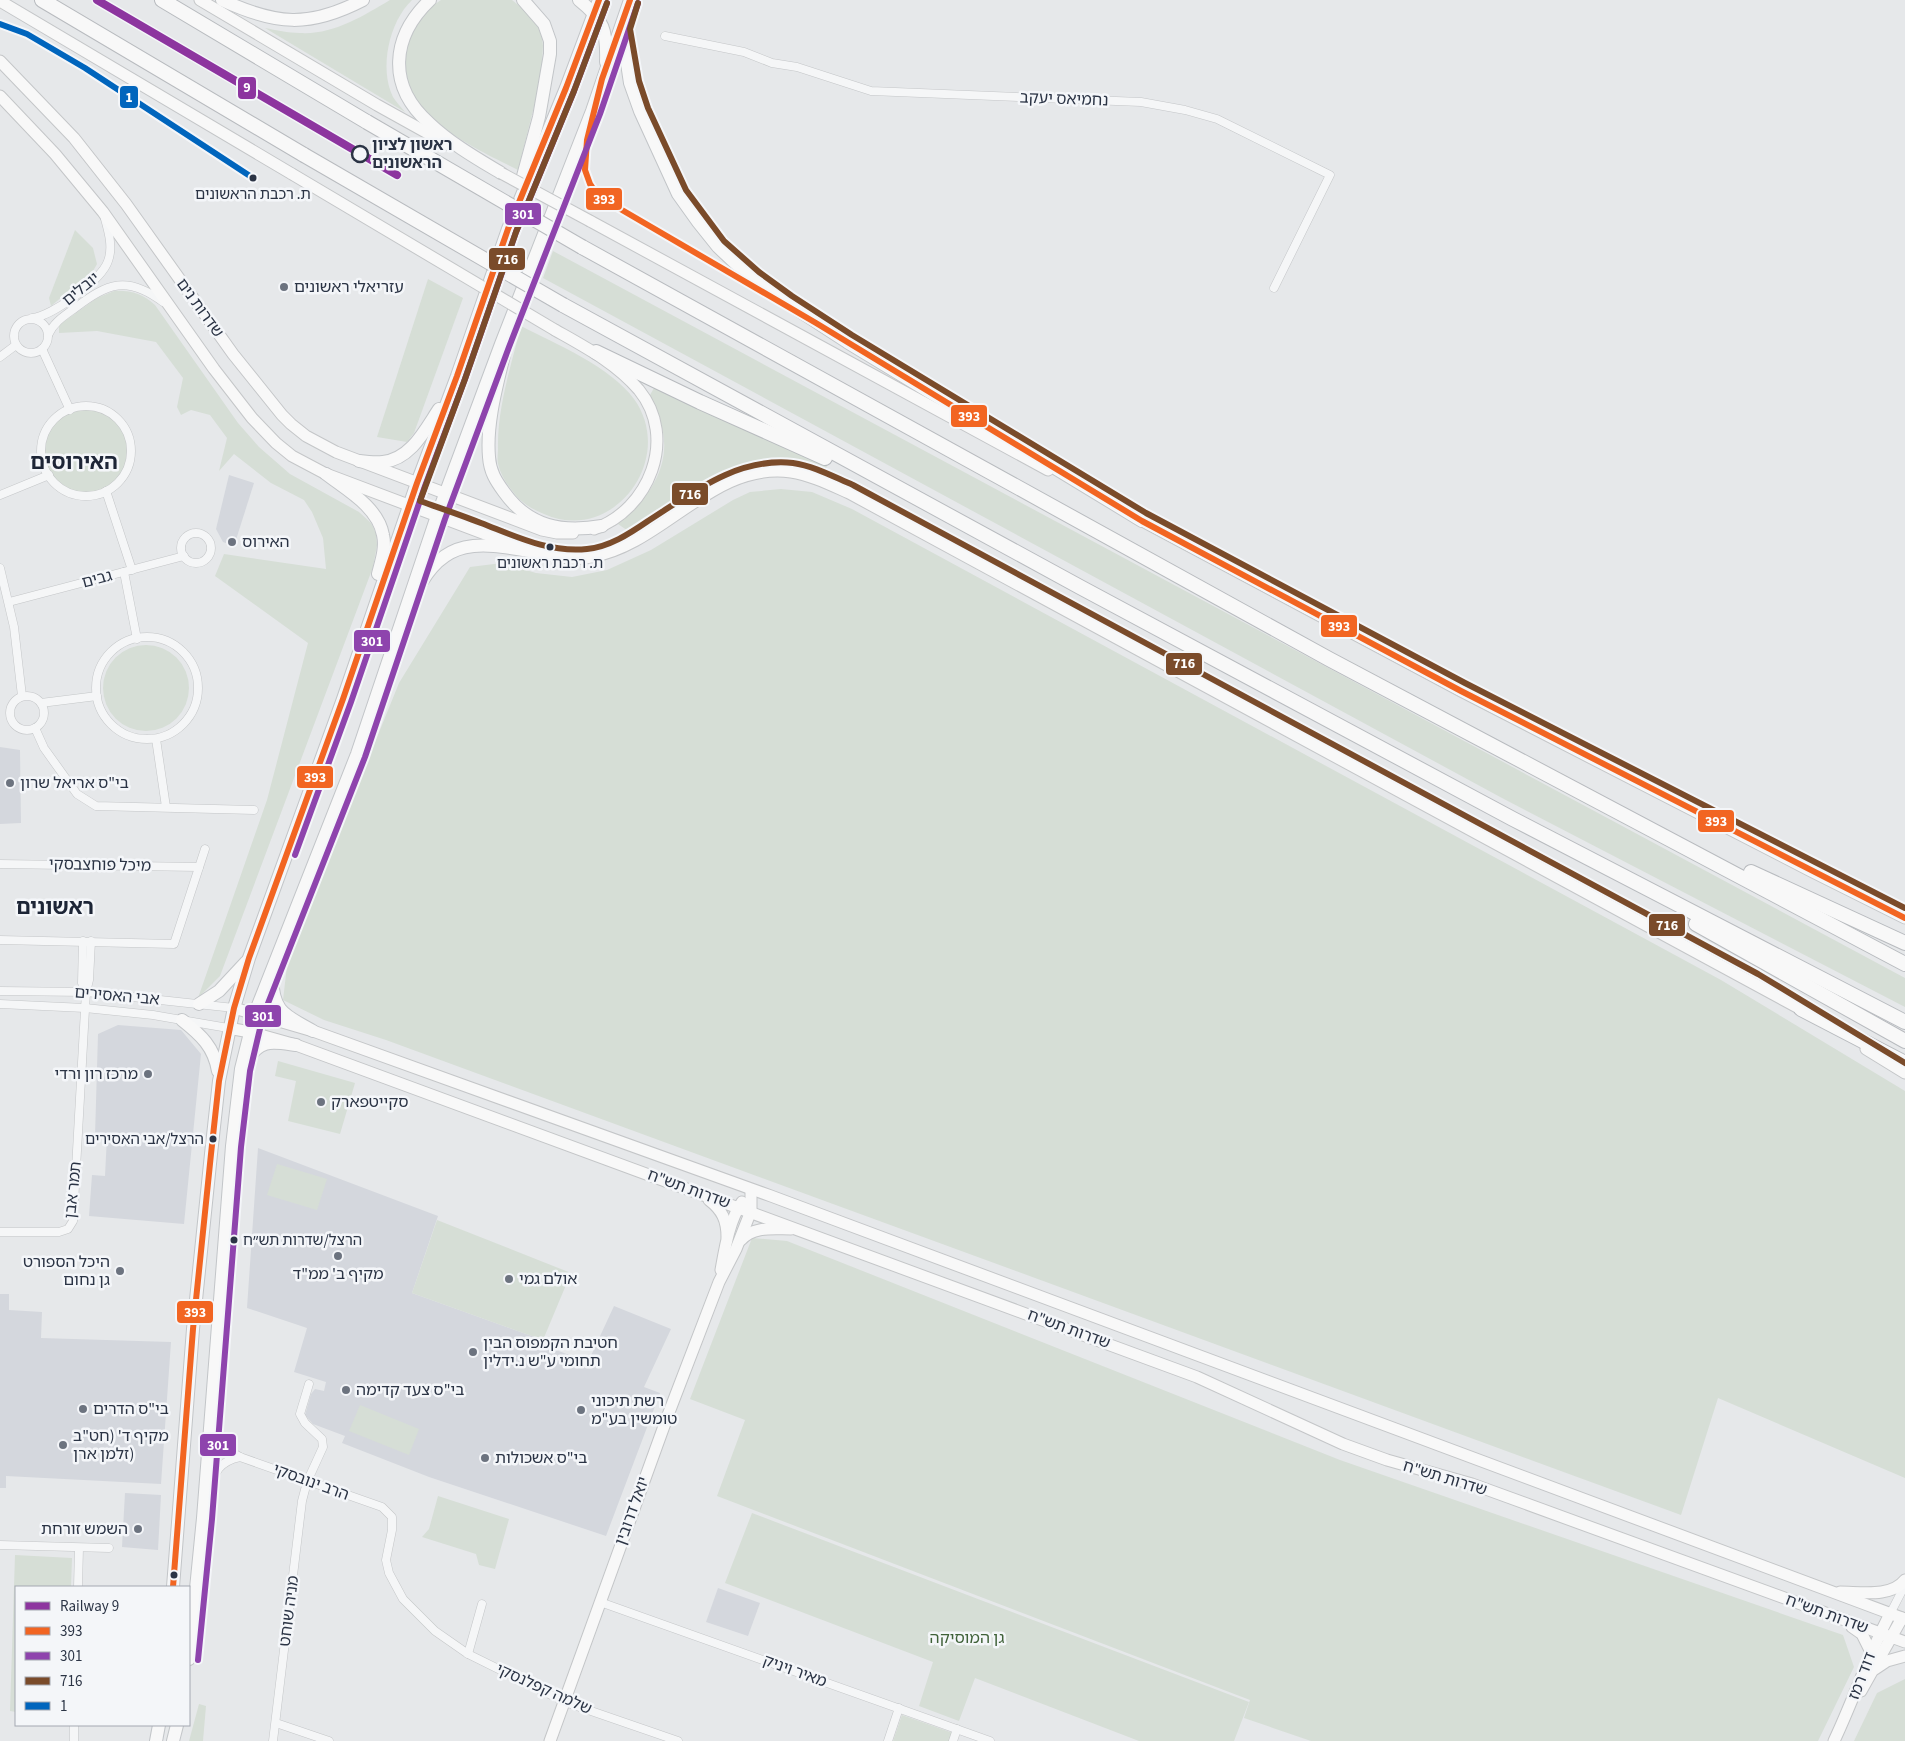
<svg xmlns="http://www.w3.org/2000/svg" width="1905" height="1741" font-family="'Source Sans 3','Noto Sans Hebrew',sans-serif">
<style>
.built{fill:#d4d7dd}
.green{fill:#d6ded6}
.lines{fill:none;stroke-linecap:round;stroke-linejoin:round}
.street-casing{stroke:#c4c6c8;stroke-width:9}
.secondary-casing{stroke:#c4c6c8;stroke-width:13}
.primary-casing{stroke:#c2c5c8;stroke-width:14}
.highway-casing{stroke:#b8bbbf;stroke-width:16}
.street{stroke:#f5f6f7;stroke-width:8}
.secondary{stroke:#f8f8f8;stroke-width:11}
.primary{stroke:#f8f8f8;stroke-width:12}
.highway{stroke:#f8f8f8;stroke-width:14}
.secondary-bridge-casing{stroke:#c4c6c8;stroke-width:13;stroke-linecap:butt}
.highway-bridge-casing{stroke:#b8bbbf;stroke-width:16;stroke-linecap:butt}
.secondary-bridge{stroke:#f8f8f8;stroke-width:11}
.highway-bridge{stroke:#f8f8f8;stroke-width:14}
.bus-1-casing{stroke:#f4f6f9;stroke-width:10}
.bus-2-casing{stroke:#f4f6f9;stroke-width:10}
.bus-3-casing{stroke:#f4f6f9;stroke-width:10}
.bus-4-casing{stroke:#f4f6f9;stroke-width:10}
.bus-1{stroke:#f26522;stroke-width:6}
.bus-2{stroke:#8e44ad;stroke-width:6}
.bus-3{stroke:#7a4b2a;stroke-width:6}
.bus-4{stroke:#0065bd;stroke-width:6}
.rail-1-casing{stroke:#f4f6f9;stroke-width:11}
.rail-1{stroke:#8d359f;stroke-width:8}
.stop-dot{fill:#f4f6f9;stroke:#2b3445;stroke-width:2.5}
.bus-dot{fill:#2b3445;stroke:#f4f6f9;stroke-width:2}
.poi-dot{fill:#6c737f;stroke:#f4f6f9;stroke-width:2}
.labels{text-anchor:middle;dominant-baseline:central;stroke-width:5;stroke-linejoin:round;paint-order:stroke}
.bus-label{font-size:15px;fill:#2b3445;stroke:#f4f6f9}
.street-label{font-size:16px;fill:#2b3445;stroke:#f4f6f9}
.stop-label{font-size:16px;font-weight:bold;fill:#2b3445;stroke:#f4f6f9;text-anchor:start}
.poi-label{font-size:16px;fill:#2b3445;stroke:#f4f6f9;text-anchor:start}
.park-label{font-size:16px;fill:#3f6138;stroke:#f4f6f9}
.district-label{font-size:21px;font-weight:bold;fill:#1d2536;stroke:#f4f6f9}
.line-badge{stroke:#f4f6f9;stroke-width:2}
.badge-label{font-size:14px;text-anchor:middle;font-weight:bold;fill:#fff}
</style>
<rect width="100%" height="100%" fill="#e6e8ea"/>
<g class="built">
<path d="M229,475l25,8 -20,63 -11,-4 -7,-13z"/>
<path d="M0,747l20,3 1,73 -21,1z"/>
<path d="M118,1025l63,5 20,24 -17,170 -95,-8 3,-41 13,1 2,-40h-12l3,-102z"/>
<path d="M258,1148l180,68 -26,77 145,52 -1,5 32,12 26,-56 57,23 -27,58 16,6 -54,143 -177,-59 -87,-34 3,-7 -32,-12 -8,-9 6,-21 4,-5 9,2 2,-9 -32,-10 13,-44 -60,-20z"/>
<path d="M0,1294h9v16l33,2 -1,26 130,4 -10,142 -155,-8v12h-6z"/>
<path d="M125,1493l36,2 -3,55 -36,-3z"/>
<path d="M718,1588l42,15 -12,33 -42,-14z"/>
</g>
<g class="green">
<path d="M390,0h22c-23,22 -33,68 -19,97 3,5 8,10 12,15l-140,-84c11,2 23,5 35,5 33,2 63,-17 90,-33z"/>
<path d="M441,0h71l16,13 10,14 4,9 1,10 -2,33 -23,91c-47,-24 -127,-58 -111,-124 5,-18 18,-36 34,-46z"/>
<path d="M75,230l18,18 4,16 -4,7 -42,35 -2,-8z"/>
<path d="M553,251l1352,727v29l-403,-209 -959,-520z"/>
<path d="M428,279l35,19 -49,135 -7,9 -30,-5z"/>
<path d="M114,291c16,-1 29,3 41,14l83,118 21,24 31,27 69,38 12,11 5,10 1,12 -4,22 -153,409 -22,22 69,-198 41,-157 -93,-67 9,-22 102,15 -3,-31 -11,-26 -8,-12 -33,-17 -37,-29 -15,17 8,-33 -17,-23 -19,-5 -10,5 -4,-8 6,-29 -27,-36 -59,-11 -38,2v-8l38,-27z"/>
<path d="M521,326c35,18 90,41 113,73 43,60 -21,146 -90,115 -10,-4 -17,-8 -25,-15 -9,-10 -18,-22 -21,-35 -1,-5 0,-11 0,-15 -1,-41 13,-83 23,-123z"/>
<path d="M654,388l173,78 -4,9c-11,-3 -22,-7 -34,-9 -55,-9 -113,39 -155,69l-16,-11c28,-23 52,-54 45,-92 -2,-13 -8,-25 -13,-37z"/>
<circle cx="86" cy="451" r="49"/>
<path d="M781,489l31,3 40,17 869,471 184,111v387l-187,-80 -37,117 -1295,-475 -62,-20 -41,-20 5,-43 111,-274 71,-116 32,-4 34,10 36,4 35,-7 44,-20 82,-50 17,-8z"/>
<circle cx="146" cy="688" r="43"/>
<path d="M278,1061l77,22 -15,51 -52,-13 8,-40 -21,-5z"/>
<path d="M277,1164l50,15 -10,31 -50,-15z"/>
<path d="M437,1220l134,53 -28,67 -131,-47z"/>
<path d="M752,1238l35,3 553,219 503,175 11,32 -36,74h-507l-67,-23 6,-18 -533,-204 28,-76 -55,-21z"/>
<path d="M360,1405l59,24 -10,26 -60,-24z"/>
<path d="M438,1496l71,23 -14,50 -16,-4 -3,-11 -54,-17 7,-8z"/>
<path d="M752,1513l497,189 -15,39h-95l-164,-63 -16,43 -40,-15 14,-44 -208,-79z"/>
<path d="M15,1555l57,3 -1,29h-55v125l-6,-1z"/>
<path d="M1905,1679v62h-51l23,-48z"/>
<path d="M199,1704l7,2 -3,35h-14z"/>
<path d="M902,1715l51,18 -3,8h-57z"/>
</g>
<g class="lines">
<defs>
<g id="street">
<path d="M665,36l79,16 28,11 25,4 74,24 270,11 44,8 32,9 113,56 -56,113"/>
<path d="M32,318c19,-1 70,-38 76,-57 5,-13 1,-28 -3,-42"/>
<circle cx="31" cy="336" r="17"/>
<path d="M48,335c6,-13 16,-19 27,-27 33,-25 52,-33 88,-6"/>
<path d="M42,349l28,61"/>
<path d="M0,357l16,-12"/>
<circle cx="86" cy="451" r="45"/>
<path d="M106,491l26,79"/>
<path d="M0,495l49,-20"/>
<circle cx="196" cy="548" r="15"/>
<path d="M0,568l14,59 8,69"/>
<path d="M124,572l13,67"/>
<path d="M9,602l175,-46"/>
<circle cx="147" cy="688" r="51"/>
<circle cx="27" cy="713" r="17"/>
<path d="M41,703l56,-7"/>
<path d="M35,728l9,20 33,46 19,12 158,4"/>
<path d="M156,739l10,68"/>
<path d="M0,864l199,3"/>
<path d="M0,940l174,4 31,-95"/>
<path d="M83,941l-1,42 4,9"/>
<path d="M0,991l86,1 148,16"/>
<path d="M0,1004l85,4 68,7 75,13"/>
<path d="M0,1232h59l9,-3 5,-8 13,-229 3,-12 2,-39"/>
<path d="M212,1426c7,15 14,23 28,31l142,50 10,10v13l-6,30 3,13 14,26 32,32 33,23 97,48 113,39"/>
<path d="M209,1492c5,-20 11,-31 31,-35"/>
<path d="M0,1545l109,3"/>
<path d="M78,1587l1,-39"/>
<path d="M600,1602l390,139"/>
<path d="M1890,1614l15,-29"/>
<path d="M468,1654l14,-50"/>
<path d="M276,1723l53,18"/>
<path d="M74,1741v-16"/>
<path d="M273,1741l29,-240 5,-19 16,-35 -1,-8 -17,-16 -5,-9 9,-30"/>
<path d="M888,1741l11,-33"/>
<path d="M953,1741l4,-12"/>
</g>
<g id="secondary">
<path d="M200,0l177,105 72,40"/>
<path d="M0,1l292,173"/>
<path d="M0,61l74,77 52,66 107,150 49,61 9,9 15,12 30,16 206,78 15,3h16"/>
<path d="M0,96l55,58 48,58 111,157 38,49 24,25 16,13 34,18 191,72"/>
<path d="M590,221l458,249"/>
<path d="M555,330c30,17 61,33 84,60 39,48 10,120 -45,139"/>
<path d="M1135,517l326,174 350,180 94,47"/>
<path d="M534,551c19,5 38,10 57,6 72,-12 122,-96 200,-85 20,3 40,13 58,21l959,520"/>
<path d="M234,1008l79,23 458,165 1134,423"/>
<path d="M228,1028l22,4 46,13 901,332 146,67 44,16 85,24 433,158"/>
<path d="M1866,1049l39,24"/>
<path d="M709,1200c13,10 18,20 18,37"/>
<path d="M741,1240c12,-14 32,-11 50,-11"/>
<path d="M721,1270c4,-22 8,-49 21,-68"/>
<path d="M1840,1592c20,0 51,6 65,-12"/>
<path d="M1852,1627l10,7 9,18"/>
<path d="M1875,1669l12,-8 18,-5"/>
<path d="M1861,1691l41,-73"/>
<path d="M550,1741l118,-326 51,-133 17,-33 11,-28 4,-10v-21"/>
<path d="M1834,1741c20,-42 34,-86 56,-127"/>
</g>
<g id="primary">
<path d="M222,0c54,25 87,28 141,0"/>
<path d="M430,0c-39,37 -43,86 -1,123 21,20 47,35 72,50"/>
<path d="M579,0c25,20 28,30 27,62"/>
<path d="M622,30l8,53 10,28 38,83 20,28 20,25 17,16 52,40 60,39 295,179"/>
<path d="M523,176l16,-59 11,-63v-13l-6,-17 -21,-24"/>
<path d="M505,351c-8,34 -19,72 -16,106 1,15 7,24 15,35 25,35 58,41 98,34"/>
<path d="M359,461c8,1 16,2 24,1 28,-3 42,-32 56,-53"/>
<path d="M326,474c21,16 52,33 57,61 3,13 -2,27 -5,39"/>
<path d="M418,589c29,-58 71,-44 124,-36"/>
<path d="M272,977c1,36 13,38 41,54"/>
<path d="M199,1004l20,-13 27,-29"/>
<path d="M182,1020c19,15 32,27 36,51"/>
<path d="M247,1061c13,-23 26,-19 49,-16"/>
<path d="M173,1587l20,-258 18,-175 8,-73 15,-73 15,-50 94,-259 74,-216 40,-107 51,-147 58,-141 33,-88"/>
<path d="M189,1659l14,-141 29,-372 9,-77 14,-56 102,-259 80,-238 64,-172 91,-233 38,-111"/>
<path d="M156,1741l3,-16"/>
<path d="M173,1741l4,-16"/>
</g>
<g id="highway">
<path d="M42,0l262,155"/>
<path d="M162,0l205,122"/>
<path d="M582,247l747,412 576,305"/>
<path d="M563,305l517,282 433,232 392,203"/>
<path d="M596,352l104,50 125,56"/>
<path d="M1751,872l154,71"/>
<path d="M1696,924l209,117"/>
<path d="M1801,1009l104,54"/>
</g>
</defs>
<use href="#street" class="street-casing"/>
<use href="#secondary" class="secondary-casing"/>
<use href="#primary" class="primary-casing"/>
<use href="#highway" class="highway-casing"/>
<use href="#street" class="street"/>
<use href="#secondary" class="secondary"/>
<use href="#primary" class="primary"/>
<use href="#highway" class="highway"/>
<defs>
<g id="secondary-bridge">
<path d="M501,173l89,48"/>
<path d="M292,174l263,156"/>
</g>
<g id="highway-bridge">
<path d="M367,122l215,125"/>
<path d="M304,155l259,150"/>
</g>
</defs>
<use href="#secondary-bridge" class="secondary-bridge-casing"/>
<use href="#highway-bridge" class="highway-bridge-casing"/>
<use href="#secondary-bridge" class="secondary-bridge"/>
<use href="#highway-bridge" class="highway-bridge"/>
<defs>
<g id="bus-1">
<path d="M630,0l-28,79 -15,61 -2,30 5,14 8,12 218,127 326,198 319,170 444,227"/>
<path d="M173,1587l20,-258 18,-175 8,-73 15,-73 15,-50 94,-259 74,-216 40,-107 51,-147 58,-141 33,-88"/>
</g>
<g id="bus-2">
<path d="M295,855l56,-153 74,-216 40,-107 51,-147 58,-141 33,-88"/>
<path d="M198,1660l14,-141 29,-372 9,-76 13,-55 102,-259 80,-238 64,-172 91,-233 38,-111"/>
</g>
<g id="bus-3">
<path d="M607,3l-33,88 -58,141 -51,147 -45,122c20,7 41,14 61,22 34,13 68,30 106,26 22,-2 42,-15 61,-28 44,-28 89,-64 145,-58 21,3 41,14 60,22l905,489 147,89"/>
<path d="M638,3l-8,26 9,52 9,27 38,82 38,51 35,31 33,24 60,39 294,178 319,170 440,225"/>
</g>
<path id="bus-4" d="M0,24l27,10 58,34 168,110"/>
</defs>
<use href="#bus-1" class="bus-1-casing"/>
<use href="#bus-2" class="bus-2-casing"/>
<use href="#bus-3" class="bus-3-casing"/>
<use href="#bus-4" class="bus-4-casing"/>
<use href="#bus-1" class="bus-1"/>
<use href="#bus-2" class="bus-2"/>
<use href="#bus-3" class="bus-3"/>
<use href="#bus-4" class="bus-4"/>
<defs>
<path id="rail-1" d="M97,0l300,175"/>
</defs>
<use href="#rail-1" class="rail-1-casing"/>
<use href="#rail-1" class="rail-1"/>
</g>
<circle class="stop-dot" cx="360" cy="154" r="8"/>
<g class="bus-dot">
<circle cx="253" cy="178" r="4.5"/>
<circle cx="550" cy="547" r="4.5"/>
<circle cx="213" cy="1139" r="4.5"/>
<circle cx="234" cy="1240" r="4.5"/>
<circle cx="174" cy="1575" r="4.5"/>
</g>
<g class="poi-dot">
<circle cx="284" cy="287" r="5"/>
<circle cx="232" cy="542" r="5"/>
<circle cx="10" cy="783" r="5"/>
<circle cx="148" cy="1074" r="5"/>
<circle cx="321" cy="1102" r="5"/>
<circle cx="338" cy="1256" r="5"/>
<circle cx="120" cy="1271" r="5"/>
<circle cx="509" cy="1279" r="5"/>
<circle cx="473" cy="1352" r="5"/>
<circle cx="346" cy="1390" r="5"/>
<circle cx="83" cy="1409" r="5"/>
<circle cx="581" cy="1410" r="5"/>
<circle cx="63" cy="1445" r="5"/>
<circle cx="485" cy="1458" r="5"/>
<circle cx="138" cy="1529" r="5"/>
</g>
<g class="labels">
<g class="bus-label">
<text x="253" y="194">ת. רכבת הראשונים</text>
<text x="550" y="563">ת. רכבת ראשונים</text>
<text x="204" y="1139" text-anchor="end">הרצל/אבי האסירים</text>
<text x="243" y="1240" text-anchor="start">הרצל/שדרות תש״ח</text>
</g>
<g class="street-label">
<text transform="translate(1064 99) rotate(2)">נחמיאס יעקב</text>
<text transform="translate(81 289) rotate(-39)">יובלים</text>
<text transform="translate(200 308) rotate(54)">שדרות נים</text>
<text transform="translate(97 579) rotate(-15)">גבים</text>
<text transform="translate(100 865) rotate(1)">מיכל פוחצבסקי</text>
<text transform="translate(117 996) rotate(5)">אבי האסירים</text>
<text transform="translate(689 1189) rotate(20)">שדרות תש"ח</text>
<text transform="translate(73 1190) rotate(-84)">תמר אבן</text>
<text transform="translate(1069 1329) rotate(20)">שדרות תש"ח</text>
<text transform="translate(1445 1478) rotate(17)">שדרות תש"ח</text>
<text transform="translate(311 1482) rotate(20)">הרב ינובסקי</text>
<text transform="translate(632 1511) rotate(-70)">יואל דרובין</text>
<text transform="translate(289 1611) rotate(-83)">מניה שוחט</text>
<text transform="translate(1827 1614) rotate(20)">שדרות תש"ח</text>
<text transform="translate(795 1671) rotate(20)">מאיר ויניק</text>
<text transform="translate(1862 1676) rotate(-69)">דוד רמז</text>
<text transform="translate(544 1689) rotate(24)">שלמה קפלנסקי</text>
</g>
<g class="stop-label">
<text x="372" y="145">ראשון לציון<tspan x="372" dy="18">הראשונים</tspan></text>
</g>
<g class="poi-label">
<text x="294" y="287">עזריאלי ראשונים</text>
<text x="242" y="542">האירוס</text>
<text x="20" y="783">בי"ס אריאל שרון</text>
<text x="138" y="1074" text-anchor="end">מרכז רון ורדי</text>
<text x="331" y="1102">סקייטפארק</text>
<text x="110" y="1262" text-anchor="end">היכל הספורט<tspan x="110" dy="18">גן נחום</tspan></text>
<text x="338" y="1274" text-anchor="middle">מקיף ב' ממ"ד</text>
<text x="519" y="1279">אולם גמי</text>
<text x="483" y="1343">חטיבת הקמפוס הבין<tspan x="483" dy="18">תחומי ע"ש נ.ידלין</tspan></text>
<text x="356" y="1390">בי"ס צעד קדימה</text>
<text x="591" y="1401">רשת תיכוני<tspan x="591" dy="18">טומשין בע"מ</tspan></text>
<text x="93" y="1409">בי"ס הדרים</text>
<text x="73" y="1436">מקיף ד' (חט"ב<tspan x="73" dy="18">זלמן ארן)</tspan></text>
<text x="495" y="1458">בי"ס אשכולות</text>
<text x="128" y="1529" text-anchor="end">השמש זורחת</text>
</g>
<g class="park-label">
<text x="967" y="1638">גן המוסיקה</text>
</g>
<g class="district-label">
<text x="74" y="462">האירוסים</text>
<text x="55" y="907">ראשונים</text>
</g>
</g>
<g class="line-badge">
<rect x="237" y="76" width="20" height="24" rx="5" fill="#8d359f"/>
<rect x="119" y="85" width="20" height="24" rx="5" fill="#0065bd"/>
<rect x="585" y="187" width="38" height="24" rx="5" fill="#f26522"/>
<rect x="504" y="202" width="38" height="24" rx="5" fill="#8e44ad"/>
<rect x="488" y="247" width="38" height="24" rx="5" fill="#7a4b2a"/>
<rect x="950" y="404" width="38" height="24" rx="5" fill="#f26522"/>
<rect x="671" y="482" width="38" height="24" rx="5" fill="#7a4b2a"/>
<rect x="1320" y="614" width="38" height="24" rx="5" fill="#f26522"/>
<rect x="353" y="629" width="38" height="24" rx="5" fill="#8e44ad"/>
<rect x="1165" y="652" width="38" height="24" rx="5" fill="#7a4b2a"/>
<rect x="296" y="765" width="38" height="24" rx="5" fill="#f26522"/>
<rect x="1697" y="809" width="38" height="24" rx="5" fill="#f26522"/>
<rect x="1648" y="913" width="38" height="24" rx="5" fill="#7a4b2a"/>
<rect x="244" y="1004" width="38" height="24" rx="5" fill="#8e44ad"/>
<rect x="176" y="1300" width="38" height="24" rx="5" fill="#f26522"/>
<rect x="199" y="1433" width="38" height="24" rx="5" fill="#8e44ad"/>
</g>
<g class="badge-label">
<text x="247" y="92">9</text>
<text x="129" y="102">1</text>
<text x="604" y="204">393</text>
<text x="523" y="219">301</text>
<text x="507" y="264">716</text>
<text x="969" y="421">393</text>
<text x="690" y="499">716</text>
<text x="1339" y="631">393</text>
<text x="372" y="646">301</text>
<text x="1184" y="668">716</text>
<text x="315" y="782">393</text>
<text x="1716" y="826">393</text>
<text x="1667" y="930">716</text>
<text x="263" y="1021">301</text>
<text x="195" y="1317">393</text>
<text x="218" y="1450">301</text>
</g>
<rect x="15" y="1586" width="175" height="140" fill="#f4f6f9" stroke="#a4a8b1"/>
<rect x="25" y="1602" width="25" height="8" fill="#8d359f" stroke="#a4a8b1"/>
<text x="60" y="1611" font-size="15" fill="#2b3445">Railway 9</text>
<rect x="25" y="1627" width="25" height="8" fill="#f26522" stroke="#a4a8b1"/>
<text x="60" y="1636" font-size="15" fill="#2b3445">393</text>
<rect x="25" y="1652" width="25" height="8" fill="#8e44ad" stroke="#a4a8b1"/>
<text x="60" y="1661" font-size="15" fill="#2b3445">301</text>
<rect x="25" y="1677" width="25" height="8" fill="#7a4b2a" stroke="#a4a8b1"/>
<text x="60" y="1686" font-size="15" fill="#2b3445">716</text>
<rect x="25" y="1702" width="25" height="8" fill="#0065bd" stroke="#a4a8b1"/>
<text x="60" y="1711" font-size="15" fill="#2b3445">1</text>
</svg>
